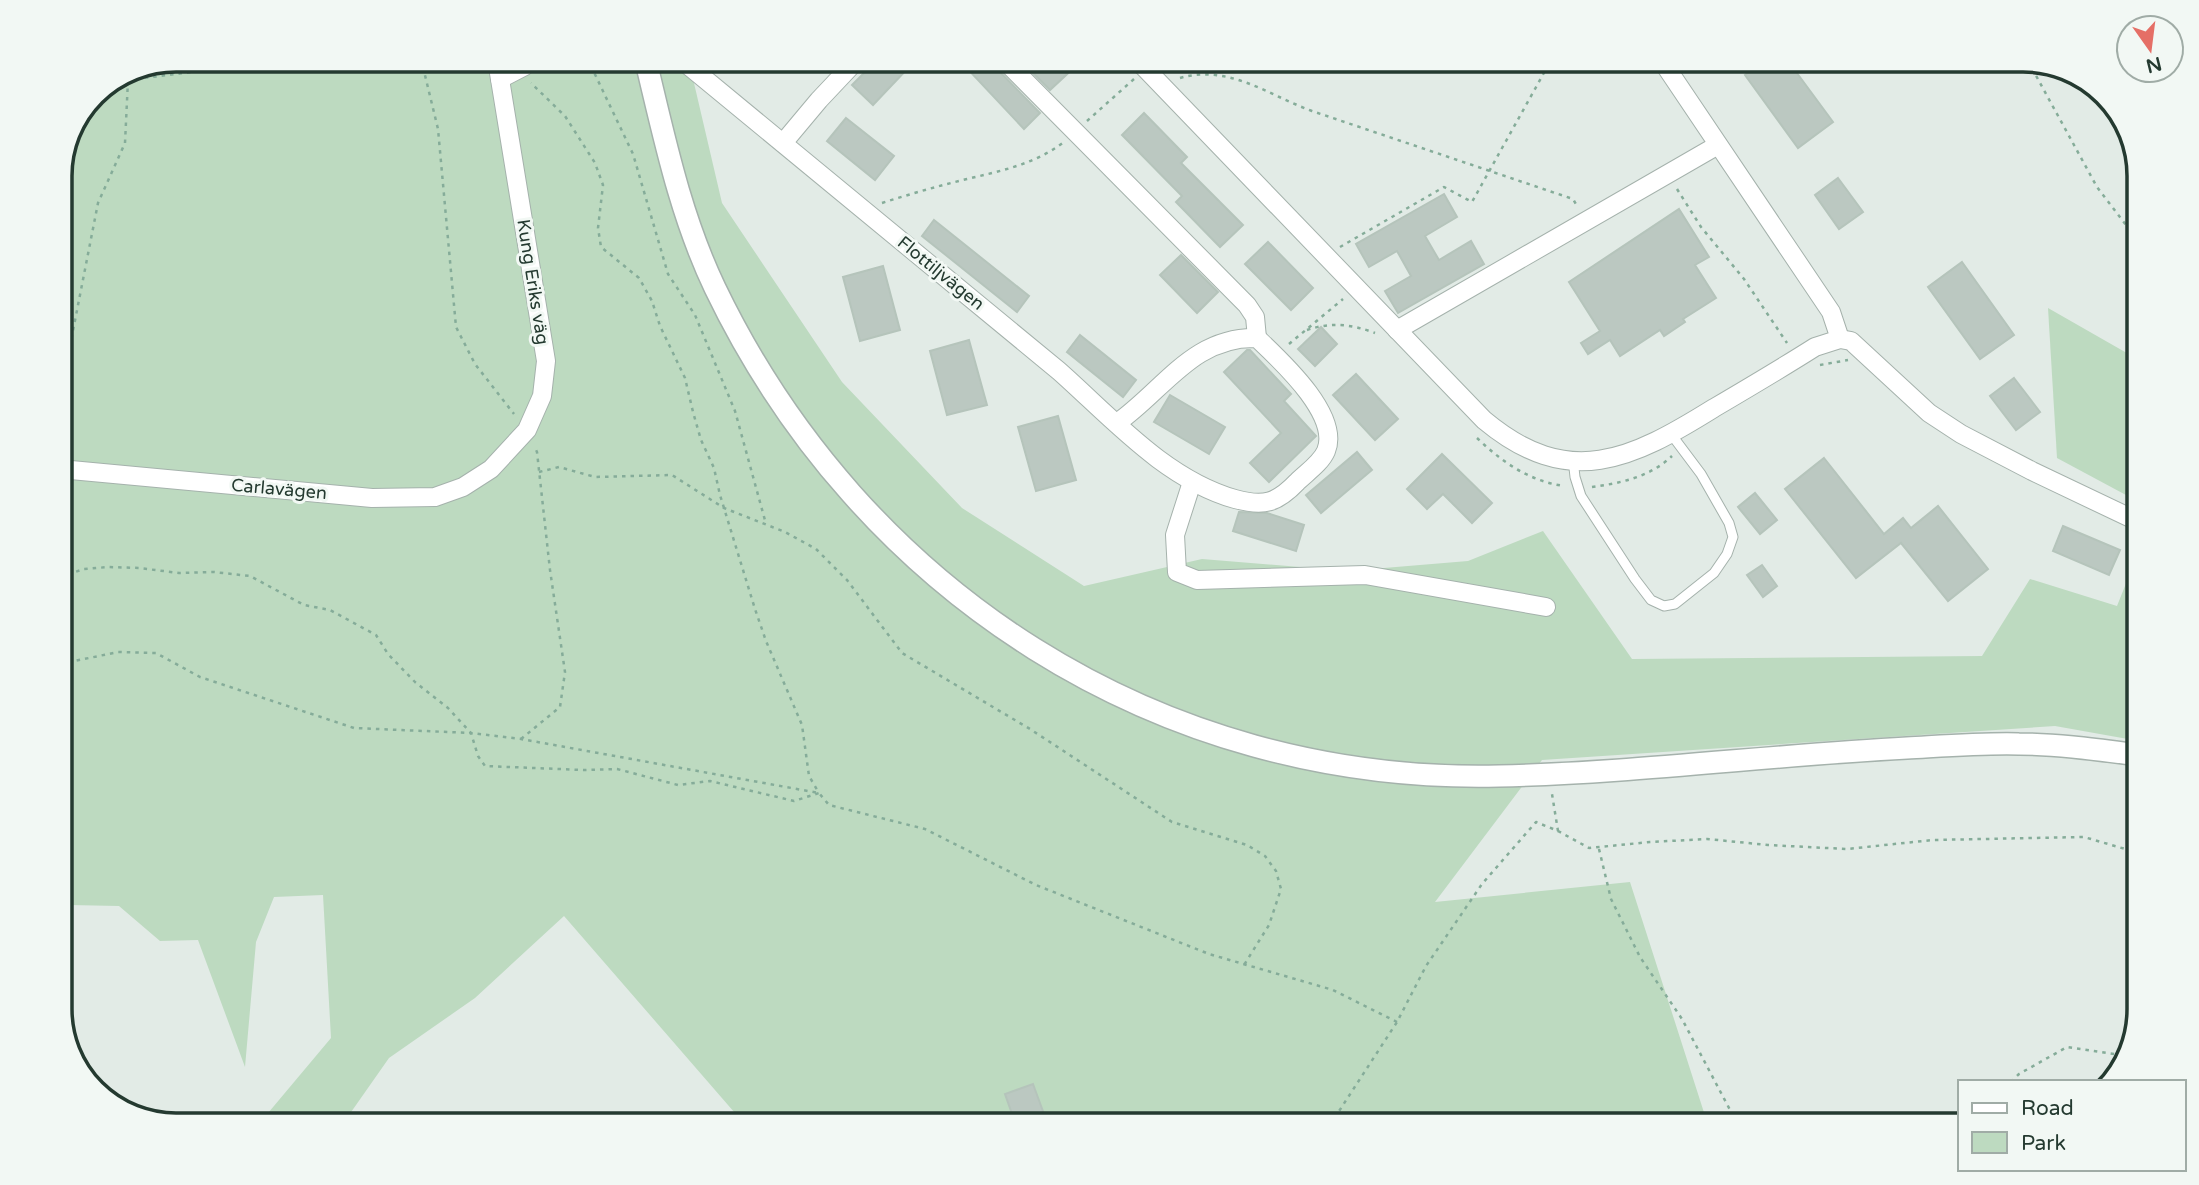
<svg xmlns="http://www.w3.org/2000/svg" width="2199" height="1185" font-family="'Varela Round',sans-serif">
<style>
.green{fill:#bddac0}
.building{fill:#bbc8c1;stroke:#b5c4bb;stroke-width:2}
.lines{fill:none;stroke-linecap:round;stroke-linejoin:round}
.service-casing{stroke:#a5b2ac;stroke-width:11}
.minor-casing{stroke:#a5b2ac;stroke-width:20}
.tertiary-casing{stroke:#a5b2ac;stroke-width:24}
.path{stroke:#85ac99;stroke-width:2.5;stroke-dasharray:3.5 5;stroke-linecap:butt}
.service{stroke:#fff;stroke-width:9}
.minor{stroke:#fff;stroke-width:18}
.tertiary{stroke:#fff;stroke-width:21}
.labels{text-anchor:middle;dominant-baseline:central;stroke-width:6;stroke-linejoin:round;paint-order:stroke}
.street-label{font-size:18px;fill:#243a30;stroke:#f2f8f4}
.rim{fill:none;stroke:#243a30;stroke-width:3.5}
</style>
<rect width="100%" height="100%" fill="#e2ebe6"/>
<g class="green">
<path d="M690,66l32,137 120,179 120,126 122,78 118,-27 146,12 120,-10 75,-30 89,128 350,-3 48,-77 87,27 22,-55v190l-84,-15 -513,34 -107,142 195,-20 78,243h-973l6,-5 -177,-204 -89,82 -86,60 -47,67h-84l73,-87 -8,-143 -49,2 -18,45 -11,125 -47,-127 -38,1 -41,-35 -50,-1 -9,6v-742l34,-76 38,-25z"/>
<path d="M2048,308l91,52v142l-82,-44z"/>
</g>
<g class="building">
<path d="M1764,61h24l45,61 -35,26 -53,-73z"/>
<path d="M963,64h34l3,8 40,41 -16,16z"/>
<path d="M1024,64h54l-28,26z"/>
<path d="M872,65h39l-38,40 -21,-20z"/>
<path d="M1144,113l43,44 -6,6 62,62 -23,22 -44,-45 6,-6 -60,-61z"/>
<path d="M846,118l48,38 -19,24 -48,-39z"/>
<path d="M1838,178l25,34 -24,17 -24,-34z"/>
<path d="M1444,194l13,23 -32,19 14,24 32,-19 13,23 -86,49 -13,-22 26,-15 -14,-25 -28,16 -13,-23z"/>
<path d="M1679,209l30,48 -14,8 21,33 -33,21 2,3 -21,14 -4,-6 -40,26 -10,-16 -22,14 -7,-11 19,-12 -31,-49z"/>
<path d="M934,220l95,76 -12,16 -95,-76z"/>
<path d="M1268,242l45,46 -22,22 -46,-46z"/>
<path d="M1181,255l37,37 -21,21 -37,-38z"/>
<path d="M1962,262l52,73 -34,24 -52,-72z"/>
<path d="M883,266l17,64 -40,11 -17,-64z"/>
<path d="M1321,327l16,17 -22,22 -17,-17z"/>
<path d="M1080,335l56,45 -13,17 -56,-45z"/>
<path d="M969,340l18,65 -40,10 -17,-64z"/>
<path d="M1247,350h3l41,44 -7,7 32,35 -47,46 -19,-19 31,-30 -57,-61z"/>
<path d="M1356,374l42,45 -23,21 -42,-45z"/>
<path d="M2014,378l26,34 -24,18 -26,-34z"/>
<path d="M1170,395l55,32 -16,27 -55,-32z"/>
<path d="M1058,416l18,64 -40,11 -18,-64z"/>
<path d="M1357,452l15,18 -51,43 -15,-18z"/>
<path d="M1442,454l50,49 -20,20 -29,-29 -16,15 -20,-20z"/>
<path d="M1824,458l60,76 19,-16 8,10 27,-22 50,63 -40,32 -47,-58 -45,35 -71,-89z"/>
<path d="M1755,493l22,27 -17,14 -22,-27z"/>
<path d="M1239,512l28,1 37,12 -8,26 -63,-20z"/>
<path d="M2063,526l57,24 -11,25 -56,-24z"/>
<path d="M1762,565l15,21 -14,11 -16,-22z"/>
<path d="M1033,1084l15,41h-32l-11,-31z"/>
</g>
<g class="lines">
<defs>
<path id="service" d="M1573,459l2,18 6,19 54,83 16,21 13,6 11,-2 39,-31 13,-19 6,-17 -4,-14 -28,-49 -30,-40"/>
<g id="minor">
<path d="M1662,61l169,251 9,27"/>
<path d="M1008,64l239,241 8,12 2,21"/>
<path d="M1141,64l343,356c85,71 148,39 230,-12 34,-20 68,-40 101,-61l25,-8 11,2 78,72 32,21 71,37 107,51"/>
<path d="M689,66l370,305c53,47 106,108 176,128 29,8 42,4 62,-17 9,-9 24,-19 29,-31 15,-36 -46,-91 -69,-113 -64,-2 -93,52 -140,85"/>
<path d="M500,79l25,-13"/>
<path d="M783,143l36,-43 33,-35"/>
<path d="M1397,330l321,-185"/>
<path d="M60,469l312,29 63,-1 28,-10 28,-18 36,-39 15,-34 4,-35 -48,-294"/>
<path d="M1192,482l-17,53 2,37 20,8 168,-5 181,32"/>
</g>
<path id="tertiary" d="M647,66c18,75 34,151 68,222 146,304 445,496 784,488 136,-3 272,-21 408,-28 37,-2 75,-5 112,-4 40,0 81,6 120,11"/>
</defs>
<use href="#service" class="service-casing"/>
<use href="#minor" class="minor-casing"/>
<use href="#tertiary" class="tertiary-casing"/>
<g class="path">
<path d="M2028,61l69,126 42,55"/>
<path d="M591,66l42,88 35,120 27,41 40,96 31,113"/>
<path d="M423,67l15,62 18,198 19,37 39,50"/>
<path d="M2037,73l11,-8"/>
<path d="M1180,78c49,-14 88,17 132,33l261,88 4,7"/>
<path d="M111,82l114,-14"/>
<path d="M1087,121l47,-42"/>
<path d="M1677,189l24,38 43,52 43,64"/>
<path d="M882,203c28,-9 56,-17 85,-24 34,-8 68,-15 97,-37"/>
<path d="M1340,247l104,-60 28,15 78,-140"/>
<path d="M1307,330c24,-8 44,-6 68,3"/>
<path d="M1289,344l54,-45"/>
<path d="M1820,365l28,-5"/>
<path d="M60,397l38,-194 27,-60 3,-63 3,-12"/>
<path d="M1477,438c25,24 52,43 87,48"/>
<path d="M539,472l20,-5 36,10 77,-2 52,33 61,24 31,17 31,31 55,73 128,76 142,93 75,23 18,11 11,15 5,18 -12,36 -25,40"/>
<path d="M1592,487c29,-4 58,-10 80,-31"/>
<path d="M60,577l24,-8 25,-2 30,1 40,5 35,-1 36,4 54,29 26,5 46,25 12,19 27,28 33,26 23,25 50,6 298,54 10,12 96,24 111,56 173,69 124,36 64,32"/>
<path d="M60,664l58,-12 38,1 44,24 154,51 117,5 7,23 7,10 98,4 34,-1 61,16 32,-4 84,20 25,-8 -10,-17 -7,-51 -36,-84 -11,-32 -35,-114 -6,-27 -13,-28 -8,-28 -8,-34 -25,-52 -8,-25 -13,-23 -38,-31 -3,-19 5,-43 -8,-22 -30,-47 -34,-33"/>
<path d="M521,739l39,-32 5,-35 -15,-102 -13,-118 -3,-6"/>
<path d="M1558,831l31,17 61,-6 57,-3 61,6 79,4 86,-9 151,-3 55,16"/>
<path d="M1599,849l12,50 29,58 42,62 56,106"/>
<path d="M2011,1082l8,-8 48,-27 61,9"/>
<path d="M1330,1125l67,-103 29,-56 56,-82 54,-62 22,9 -6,-37"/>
</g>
<use href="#service" class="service"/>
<use href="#minor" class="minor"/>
<use href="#tertiary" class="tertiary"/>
</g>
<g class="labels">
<g class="street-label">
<text transform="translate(941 273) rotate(39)">Flottiljvägen</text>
<text transform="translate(533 282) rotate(81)">Kung Eriks väg</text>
<text transform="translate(279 489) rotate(5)">Carlavägen</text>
</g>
</g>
<path d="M0 0H2199V1185H0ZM176 72H2023A104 104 0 0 1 2127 176V1009A104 104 0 0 1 2023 1113H176A104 104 0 0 1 72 1009V176A104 104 0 0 1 176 72Z" fill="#f2f8f4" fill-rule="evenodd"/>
<path class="rim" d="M176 72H2023A104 104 0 0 1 2127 176V1009A104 104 0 0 1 2023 1113H176A104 104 0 0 1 72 1009V176A104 104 0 0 1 176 72Z"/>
<rect x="1958" y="1080" width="228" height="91" fill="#f2f8f4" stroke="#a0aca6" stroke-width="2"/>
<rect x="1972" y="1103" width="35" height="10" fill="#ffffff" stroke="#a0aca6" stroke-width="2"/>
<text x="2021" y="1115" font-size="21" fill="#243a30">Road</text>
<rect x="1972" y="1132" width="35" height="21" fill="#bddac0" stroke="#a0aca6" stroke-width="2"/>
<text x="2021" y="1150" font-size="21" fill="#243a30">Park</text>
<g transform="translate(2150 49) rotate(166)"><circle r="33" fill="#f2f8f4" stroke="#a0aca6" stroke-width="2"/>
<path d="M0-5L12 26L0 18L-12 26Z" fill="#e56f66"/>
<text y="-10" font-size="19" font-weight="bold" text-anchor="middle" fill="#243a30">N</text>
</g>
</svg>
